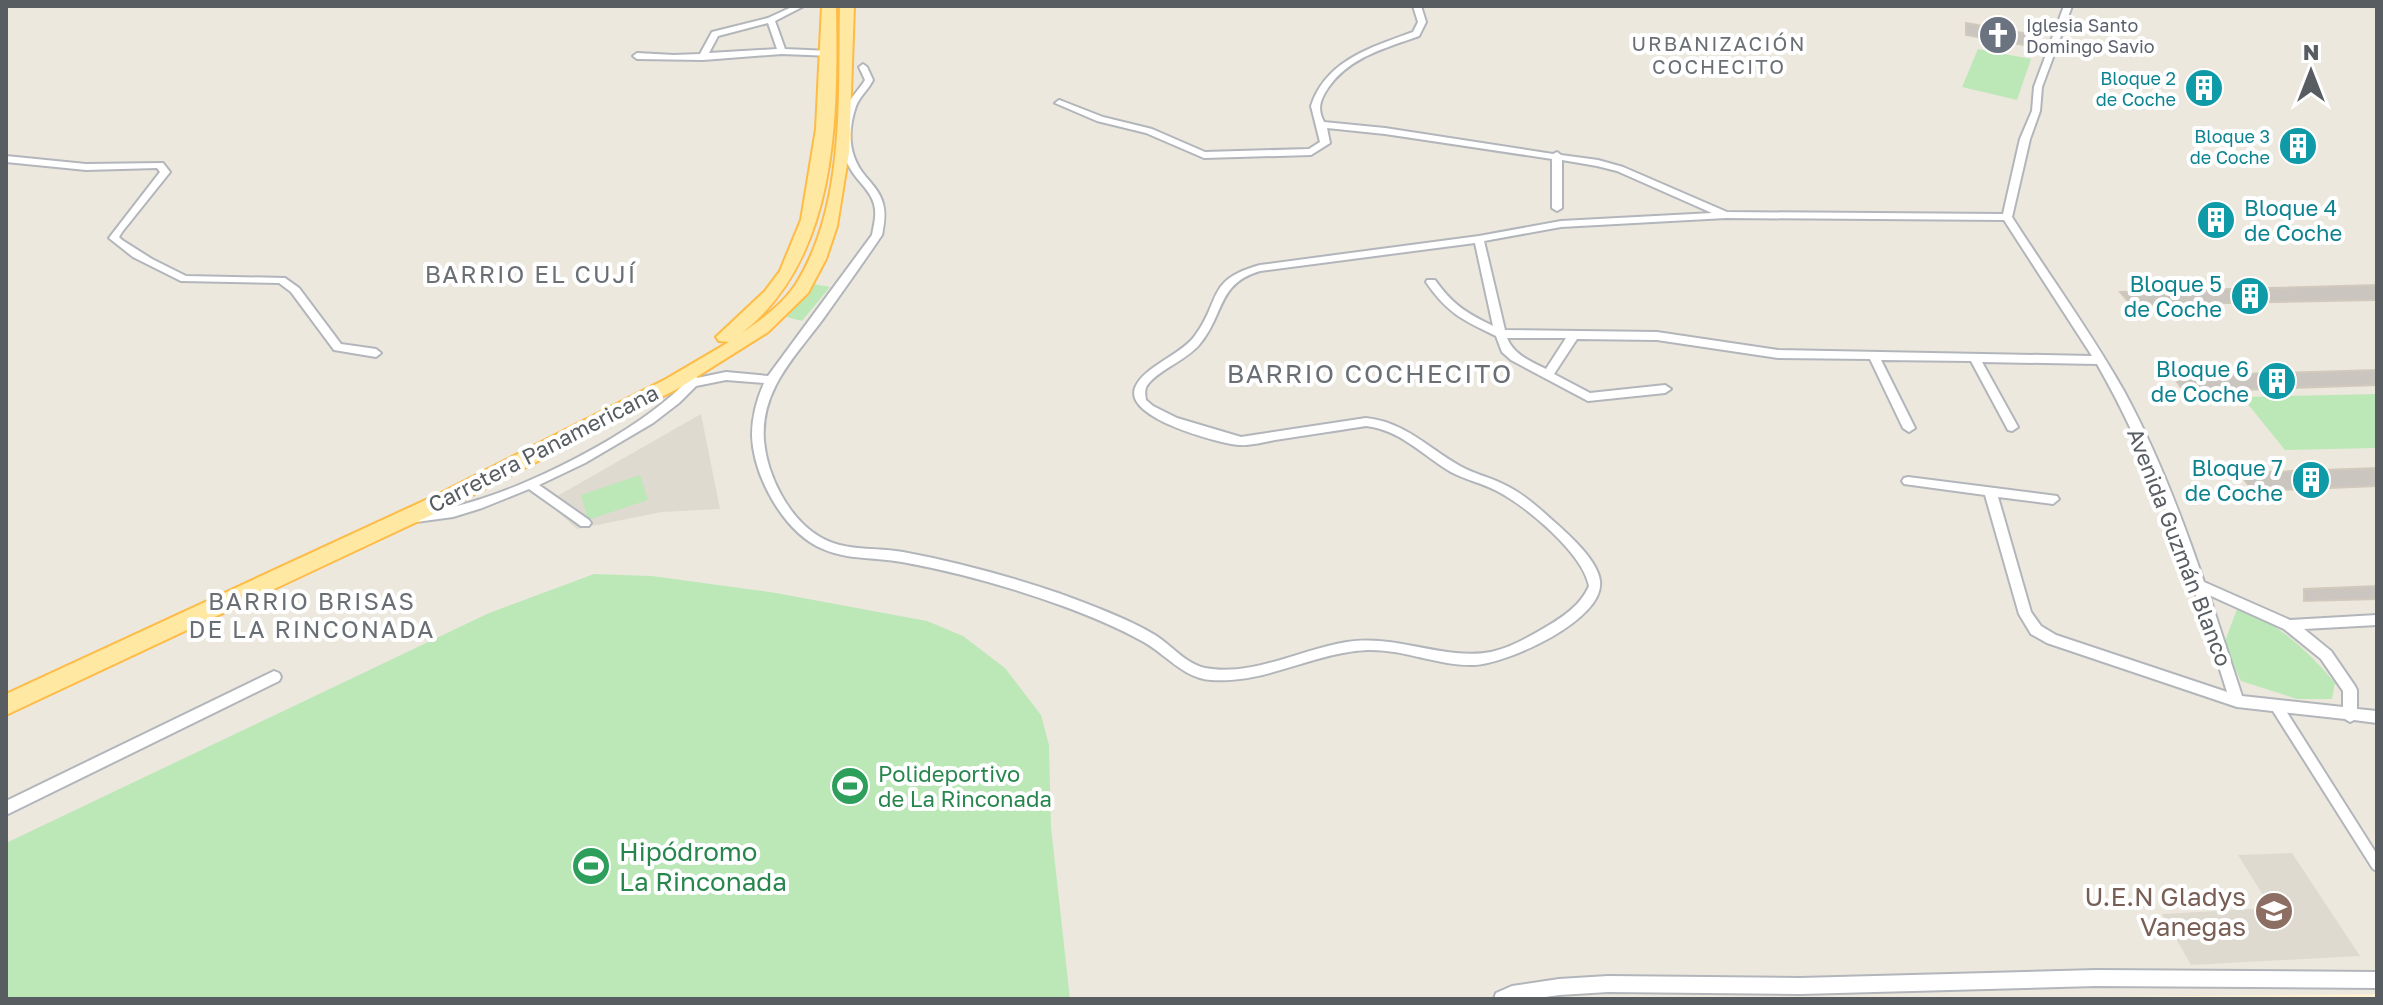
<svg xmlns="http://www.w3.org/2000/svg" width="2383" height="1005" font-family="'Golos Text',sans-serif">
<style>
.commercial{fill:#fff0d1}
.education{fill:#dfdacf}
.green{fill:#bce8b8}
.building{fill:#cac5be;stroke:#d2c9bd;stroke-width:2}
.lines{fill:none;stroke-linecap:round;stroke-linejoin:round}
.pedestrian-casing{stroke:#b2b6bb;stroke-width:15}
.minor-casing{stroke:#b2b6bb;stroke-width:4}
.primary-casing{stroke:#febb46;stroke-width:4}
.pedestrian{stroke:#fff;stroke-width:11}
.minor{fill:#fff;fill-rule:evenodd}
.primary{fill:#ffe8a1;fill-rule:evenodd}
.labels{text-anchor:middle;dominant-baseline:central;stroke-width:8;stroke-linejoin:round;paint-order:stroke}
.far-worship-label{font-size:18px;fill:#5b616d;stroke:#fff;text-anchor:start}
.far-culture-label{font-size:18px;fill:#0d838f;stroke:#fff;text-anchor:end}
.far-neighbourhood-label{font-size:20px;letter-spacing:2px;fill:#696f74;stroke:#fff}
.culture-label{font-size:22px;fill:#0d838f;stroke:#fff;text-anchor:end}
.street-label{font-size:22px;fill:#585d62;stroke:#fff}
.leisure-label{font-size:22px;fill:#27864d;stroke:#fff;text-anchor:start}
.neighbourhood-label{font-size:24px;letter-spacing:2px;fill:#696f74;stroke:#fff}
.quarter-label{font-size:26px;letter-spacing:2px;fill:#696f74;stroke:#fff}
.near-leisure-label{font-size:26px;fill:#27864d;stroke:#fff;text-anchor:start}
.near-education-label{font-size:26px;fill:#785e54;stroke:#fff;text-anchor:end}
</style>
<rect width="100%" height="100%" fill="#ede8de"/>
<path class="commercial" d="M2377,994v5h-464z"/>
<g class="education">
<path d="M701,414l19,95 -58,3 -85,17 -30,-27z"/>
<path d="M2292,853l68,103 -169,9 -29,-51 109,-6 -33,-53z"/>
</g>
<g class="green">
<path d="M1978,49l53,10 -14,41 -55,-13z"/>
<path d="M814,284l16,3 -28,34 -15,-4z"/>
<path d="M2377,394v54l-92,2 -43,-53z"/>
<path d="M640,475l8,25 -60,20 -7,-25z"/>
<path d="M594,574l58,2 124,17 151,28 36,15 42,32 36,47 8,30 2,82 19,172h-1064v-156l483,-230z"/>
<path d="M2237,609c38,10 73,44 98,74l-3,16h-35l-56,-18 -17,-37z"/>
</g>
<g class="building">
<path d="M1966,23l63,11 1,12 -64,-11z"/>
<path d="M2377,285v15l-246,5 -11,-13z"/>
<path d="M2377,370v15l-193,7 -11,-16z"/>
<path d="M2377,468v18l-125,5 -12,-18z"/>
<path d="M2377,586v13l-73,2v-12z"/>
</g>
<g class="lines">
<defs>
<path id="pedestrian" d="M2277,707l100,158"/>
<g id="minor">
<path d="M794,6h10l-29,15 10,28 45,2 3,1v4l-51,-2 -79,6 -66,-1 -4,-3 4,-3 37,2 26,-1 12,-22 56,-14zM768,23l9,26 -68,4 9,-17z"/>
<path d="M1413,6h8l5,16 -7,14c-33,12 -70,21 -91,52 -8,12 -11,21 -4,34l61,6 168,26 4,-2 4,3 37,5 25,7 104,45 276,2 17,-75 12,-28 2,-24 30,-81h8l-30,81 -2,24 -10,28 -18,78c37,58 78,114 112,174 33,61 58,126 80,191l86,38 87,-5v10l-73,4 27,22 24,35 2,4v19l20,2v12l-23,-3 -4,2 -5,-3 -108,-12 -190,-64 -16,-9 -12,-20 -34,-119 -81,-11 -2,-3 2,-3 4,-1 149,19 2,3 -6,5 -55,-7 33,115 10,14 15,9 171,57c-35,-113 -71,-225 -130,-328l-115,-2 36,65 -6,4 -4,-1 -37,-69 -90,-1 34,68 -6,4 -6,-4 -33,-69 -92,-1 -121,-18 -80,-1 -23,35 36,19 75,-8 6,4 -6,4 -77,8 -77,-41 -9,-8 -6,-16c-33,-16 -49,-23 -70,-54l1,-2h8c17,24 31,33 58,46l-18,-83 -215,28c-44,13 -35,44 -61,74 -13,15 -38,24 -50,38 -5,5 -4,11 -3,17l7,6 24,12 64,19 125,-19c39,4 62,30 94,48 14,8 29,11 43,18 18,8 34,22 48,35 16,14 47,41 49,62 5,39 -94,83 -126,84 -36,1 -70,-16 -106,-15 -54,2 -102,34 -157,30 -28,-2 -45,-26 -69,-39 -25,-14 -52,-25 -79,-35 -52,-19 -107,-34 -161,-44 -27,-5 -54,-2 -79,-13 -39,-16 -70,-73 -71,-114 0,-18 5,-36 12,-52l-38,-3 -30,6 -17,17 -26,20 -68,40 -46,22 50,35 2,3 -2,3h-8l-52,-37 -47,19 -29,9 -37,5 -4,-2 -2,-3 2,-3 4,-2c12,-1 25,-2 37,-5 71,-17 183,-73 233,-125l-1,-11 1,-3h8l3,10 29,-6 42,4 104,-141c2,-11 5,-21 2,-31 -3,-11 -11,-18 -18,-27 -17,-22 -18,-45 -8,-71 3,-10 12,-17 17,-26l-6,-13 4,-3 4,3 6,13c-5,10 -13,16 -17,26 -9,26 -8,50 10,71 7,8 15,17 17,27 3,10 1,21 -1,31 -19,28 -39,56 -59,84 -28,38 -63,71 -59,122 3,35 25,78 56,96 25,15 55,10 83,15 53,10 106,24 158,42 32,12 65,24 94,41 16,10 31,29 50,33 48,9 96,-19 142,-26 50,-8 98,19 144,10 19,-4 38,-15 55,-25 17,-10 35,-22 43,-41 -6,-33 -63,-80 -92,-95 -15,-8 -31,-11 -46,-19 -29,-17 -50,-42 -85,-46 -30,5 -60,9 -91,14 -11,2 -24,6 -36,5 -21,-2 -115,-27 -104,-57 8,-21 44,-32 59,-51 28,-36 11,-57 66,-72l219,-29 82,-15 151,-8 -95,-42 -20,-5 -35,-6v48l-5,3 -5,-3v-49l-167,-25 -58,-6 3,15 -19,12 -107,3 -58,-25 -49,-12 -42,-18 4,-3 3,1 41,16 49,12 53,23 104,-3 11,-7 -9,-36c15,-46 61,-59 102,-74l5,-10zM1726,218l278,2 88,136 -314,-6 -121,-18 -152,-2 -21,-89 77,-14zM1507,338h59l-20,31c-16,-8 -32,-14 -39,-31zM2209,595l75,34 37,30 22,32v16l-101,-11z"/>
<path d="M6,156l80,8 77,-1 7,9 -48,60 -3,5 3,3 30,19 34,17 99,2 14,10 42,56 35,5 5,4 -5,4 -42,-7 -43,-58 -12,-9 -98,-2 -48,-24 -24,-19 51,-66 -3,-4 -71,2 -80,-8z"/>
<path d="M274,671l5,2 2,4 -2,4 -273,134v-14z"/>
<path d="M2096,970l281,2v16l-281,-2 -296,8 -192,-2 -49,3 -27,4h-38l2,-6 16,-7 47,-7 49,-3 192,2z"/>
</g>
<path id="primary" d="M822,6h14c2,113 2,251 -94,327 19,-13 41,-29 54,-49 50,-80 42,-188 44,-278h14l-5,146 -12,74 -11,33 -18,34 -40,39 -89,56 -220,114 -453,213v-21l439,-203 221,-112 63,-37 -10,-1 -3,-4 49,-46 15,-20 21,-51 15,-91z"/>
</defs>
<use href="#pedestrian" class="pedestrian-casing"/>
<use href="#minor" class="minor-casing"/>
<use href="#primary" class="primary-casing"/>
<use href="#pedestrian" class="pedestrian"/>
<use href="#minor" class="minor"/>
<use href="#primary" class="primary"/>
</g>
<defs>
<symbol id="church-disc" viewBox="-11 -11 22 22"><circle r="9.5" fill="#6b7280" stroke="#fff"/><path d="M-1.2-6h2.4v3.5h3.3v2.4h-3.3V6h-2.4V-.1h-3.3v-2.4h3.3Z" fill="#fff"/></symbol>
<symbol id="building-disc" viewBox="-11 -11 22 22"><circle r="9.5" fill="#0f9aa8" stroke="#fff"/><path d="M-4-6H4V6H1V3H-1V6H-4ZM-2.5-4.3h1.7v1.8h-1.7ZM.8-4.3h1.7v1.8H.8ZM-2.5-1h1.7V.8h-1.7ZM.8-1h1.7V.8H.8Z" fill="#fff"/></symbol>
<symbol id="stadium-disc" viewBox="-11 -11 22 22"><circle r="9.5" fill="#2e9e5b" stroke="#fff"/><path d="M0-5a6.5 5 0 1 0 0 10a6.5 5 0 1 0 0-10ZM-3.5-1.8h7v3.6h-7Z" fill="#fff"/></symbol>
<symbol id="school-disc" viewBox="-11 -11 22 22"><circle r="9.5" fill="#8d6e63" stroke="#fff"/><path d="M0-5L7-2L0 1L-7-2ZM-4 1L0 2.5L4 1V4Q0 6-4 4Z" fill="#fff"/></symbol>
</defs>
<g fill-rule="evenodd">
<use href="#church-disc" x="1976" y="13" width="44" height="44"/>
<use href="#building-disc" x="2182" y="66" width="44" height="44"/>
<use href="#building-disc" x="2276" y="124" width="44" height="44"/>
<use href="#building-disc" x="2194" y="198" width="44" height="44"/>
<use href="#building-disc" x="2228" y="274" width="44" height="44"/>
<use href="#building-disc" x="2255" y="359" width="44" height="44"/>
<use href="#building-disc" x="2289" y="458" width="44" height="44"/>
<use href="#stadium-disc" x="828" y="764" width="44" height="44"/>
<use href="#stadium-disc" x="569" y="844" width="44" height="44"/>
<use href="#school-disc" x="2252" y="889" width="44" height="44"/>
</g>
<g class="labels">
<g class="far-worship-label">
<text x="2026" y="25">Iglesia Santo<tspan x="2026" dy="21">Domingo Savio</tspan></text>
</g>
<g class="far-culture-label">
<text x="2176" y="78">Bloque 2<tspan x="2176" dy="21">de Coche</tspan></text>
<text x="2270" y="136">Bloque 3<tspan x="2270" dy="21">de Coche</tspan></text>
</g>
<g class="far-neighbourhood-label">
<text x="1719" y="43">URBANIZACIÓN<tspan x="1719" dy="23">COCHECITO</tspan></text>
</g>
<g class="culture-label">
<text x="2244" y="207" text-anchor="start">Bloque 4<tspan x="2244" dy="25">de Coche</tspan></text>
<text x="2222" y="283">Bloque 5<tspan x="2222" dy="25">de Coche</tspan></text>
<text x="2249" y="368">Bloque 6<tspan x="2249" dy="25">de Coche</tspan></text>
<text x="2283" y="467">Bloque 7<tspan x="2283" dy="25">de Coche</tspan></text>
</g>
<g class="street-label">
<text transform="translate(543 448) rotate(-27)">Carretera Panamericana</text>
<text transform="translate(2180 547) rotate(69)">Avenida Guzmán Blanco</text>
</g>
<g class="leisure-label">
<text x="878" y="773">Polideportivo<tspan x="878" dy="25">de La Rinconada</tspan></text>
</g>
<g class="neighbourhood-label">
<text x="531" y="273">BARRIO EL CUJÍ</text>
<text x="312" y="600">BARRIO BRISAS<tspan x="312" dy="28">DE LA RINCONADA</tspan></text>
</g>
<g class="quarter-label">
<text x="1370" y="373">BARRIO COCHECITO</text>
</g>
<g class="near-leisure-label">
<text x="619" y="851">Hipódromo<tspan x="619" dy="30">La Rinconada</tspan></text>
</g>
<g class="near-education-label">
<text x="2246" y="896">U.E.N Gladys<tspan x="2246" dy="30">Vanegas</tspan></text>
</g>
</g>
<rect width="2383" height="1005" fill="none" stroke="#585d62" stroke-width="16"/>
<g transform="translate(2311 72)" stroke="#ffffff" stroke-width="6" paint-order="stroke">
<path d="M0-6L14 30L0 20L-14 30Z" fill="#585d62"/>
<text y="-12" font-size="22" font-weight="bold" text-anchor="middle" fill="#585d62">N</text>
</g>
</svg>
